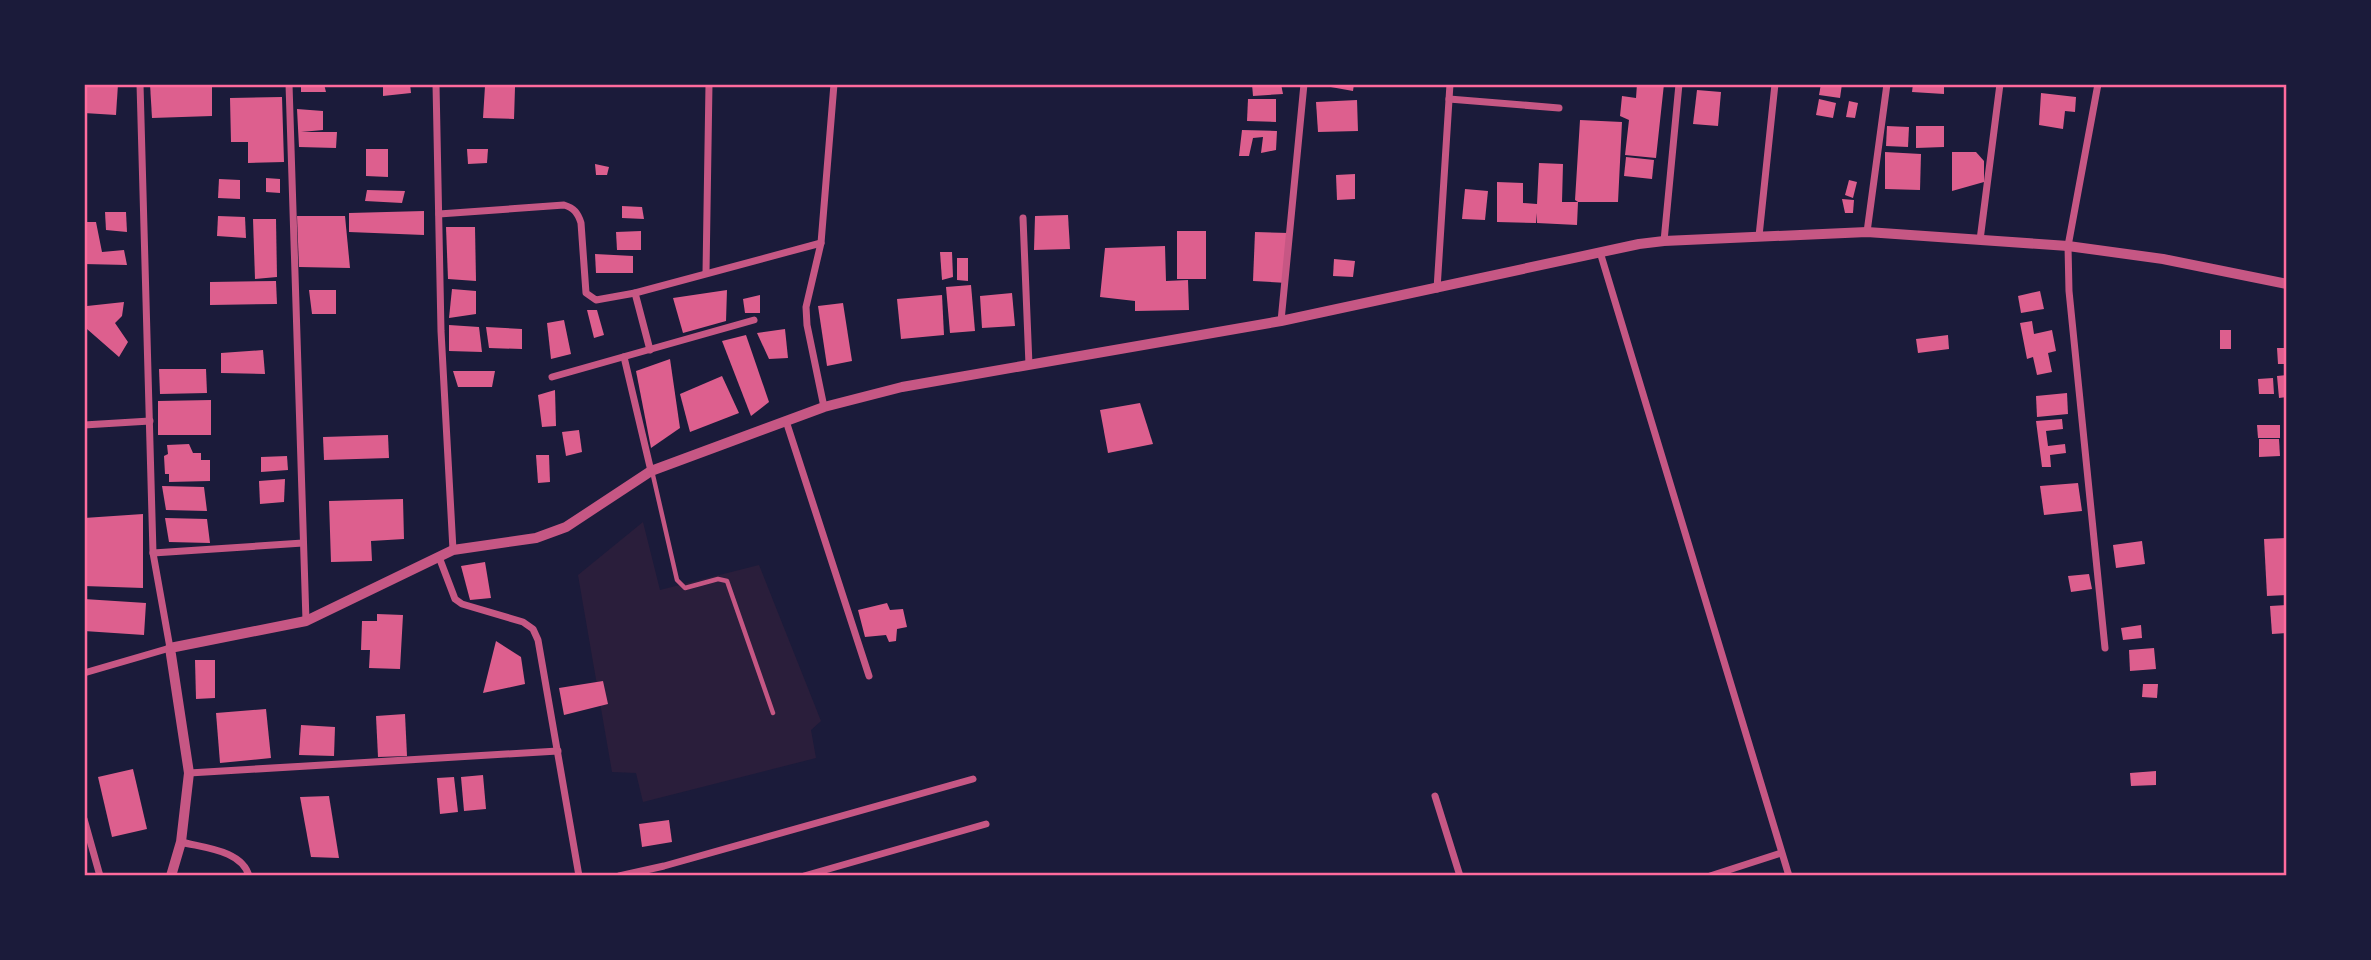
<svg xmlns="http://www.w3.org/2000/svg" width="2371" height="960" font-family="'Crimson Pro',serif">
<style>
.green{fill:#2a1e3b}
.building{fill:#dd5f8e}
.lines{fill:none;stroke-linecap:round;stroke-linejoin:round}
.service{stroke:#c65784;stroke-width:4.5}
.minor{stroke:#c65784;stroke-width:7}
.tertiary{stroke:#c65784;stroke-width:10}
.neatline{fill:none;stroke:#ff6b9d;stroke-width:2.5}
</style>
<rect width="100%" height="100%" fill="#1b1b3a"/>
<path class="green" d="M643,522l17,68 99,-25 62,156 -10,9 5,28 -173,44 -7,-29 -24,-1 -34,-197z"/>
<g class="building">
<path d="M84,84h34l-2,31 -32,-2z"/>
<path d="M150,84h62v32l-60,2z"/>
<path d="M301,84h23l2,8h-25z"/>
<path d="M383,84h27l1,9 -28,3z"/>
<path d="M1252,84h29l2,10 -30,2z"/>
<path d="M1314,84h40l-1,7z"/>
<path d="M1637,84h27l-8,74 -31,-3 4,-35 -9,-4 2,-20 14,2z"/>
<path d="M1821,84h21l-2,14 -21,-3z"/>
<path d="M1913,84h31v10l-32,-2z"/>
<path d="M485,86l30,1 -1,32 -31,-1z"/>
<path d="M1697,90l24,2 -3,34 -25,-2z"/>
<path d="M2041,93l35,4 -1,15 -10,-1 -2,18 -24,-4z"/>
<path d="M282,97l2,65 -36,1v-21h-17l-1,-44z"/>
<path d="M1248,99h28v23l-29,-1z"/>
<path d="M1819,99l17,4 -3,15 -17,-3z"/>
<path d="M1357,100l1,31 -40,1 -2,-30z"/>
<path d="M1849,101l9,2 -3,15 -9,-1z"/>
<path d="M297,109l26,2v19l-22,2h36l-1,16 -37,-1z"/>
<path d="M1580,120l42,2 -4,80h-40l-1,23 -40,-2v-10l-1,10 -39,-1v-40l26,1v20l14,1 2,-41 24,1 -1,38h16l-3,-2z"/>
<path d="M1887,126l22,1 -1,20 -22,-1z"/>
<path d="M1916,126h28v21l-28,1z"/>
<path d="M1242,130l35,1 -1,19 -15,3 2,-16 -10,1 -4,18h-10z"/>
<path d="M366,149h22v28l-22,-1z"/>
<path d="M467,149h21l-1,14 -19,1z"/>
<path d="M1885,152l36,2 -1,36 -35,-1z"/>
<path d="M1952,152h24l8,9v21l-32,9z"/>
<path d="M1626,157l28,3 -2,19 -28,-3z"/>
<path d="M595,164l14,3 -2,8h-11z"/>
<path d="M1355,174v25l-18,1 -1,-25z"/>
<path d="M266,178l14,1v14l-14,-1z"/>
<path d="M219,179l21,1v19l-22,-1z"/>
<path d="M1849,180l8,2 -4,16 -8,-3z"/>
<path d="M1465,189l23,2 -3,29 -23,-1z"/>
<path d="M367,190l38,1 -3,12 -37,-2z"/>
<path d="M1842,199l12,1 -1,13h-8z"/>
<path d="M622,206l20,1 2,12 -22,-1z"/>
<path d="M424,211v24l-75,-3v-19z"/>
<path d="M105,212h21l1,20 -21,-2z"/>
<path d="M1068,215l2,34 -36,1 1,-34z"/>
<path d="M218,216l27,1 1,21 -29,-2z"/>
<path d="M297,216h48l5,52 -51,-1z"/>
<path d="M253,219h23l1,58 -22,2z"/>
<path d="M84,222h12l6,30 22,-2 3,15 -43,-1z"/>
<path d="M446,227h29l1,54 -28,-2z"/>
<path d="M641,231v19h-24l-1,-18z"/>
<rect x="1177" y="231" width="29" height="48"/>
<path d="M1255,232l34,1 -2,50 -34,-2z"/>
<path d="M1165,246l1,35 22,-1 1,30 -54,1v-10l-35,-4 5,-49z"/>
<path d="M940,252h12l1,25 -11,3z"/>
<path d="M595,254l38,2v17h-37z"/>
<path d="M957,258h11v23l-11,-1z"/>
<path d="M1334,259l21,2 -2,16 -20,-1z"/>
<path d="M276,281l1,23 -67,1v-23z"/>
<path d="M971,285l4,46 -25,2 -4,-46z"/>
<path d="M452,289l24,2v23l-27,4z"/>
<path d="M309,290h27v24h-24z"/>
<path d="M727,290l-1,31 -43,12 -10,-35z"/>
<path d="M2040,291l4,18 -23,4 -3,-17z"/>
<path d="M1012,293l3,33 -33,2 -2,-32z"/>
<path d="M760,295v18h-15l-2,-14z"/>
<path d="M942,295l2,40 -43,4 -4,-40z"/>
<path d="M124,302l-2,14 -7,7 13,19 -9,15 -32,-28v-23z"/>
<path d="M843,303l9,58 -25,5 -9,-60z"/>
<path d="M587,310h10l7,25 -10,3z"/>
<path d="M564,320l7,34 -20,5 -4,-36z"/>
<path d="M2032,321l2,13 18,-4 4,21 -8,2 4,19 -15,3 -4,-18 -6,2 -7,-36z"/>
<path d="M449,325l30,2 3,25 -33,-1z"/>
<path d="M486,327l36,2v20l-33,-1z"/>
<path d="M785,329l3,29 -19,1 -12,-26z"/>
<rect x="2220" y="330" width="11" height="19"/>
<path d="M746,335l23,67 -18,14 -29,-75z"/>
<path d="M1948,335l1,14 -31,4 -2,-14z"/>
<path d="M2277,348h9l1,16h-9z"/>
<path d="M263,350l2,24 -44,-1v-20z"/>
<path d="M670,359l10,69 -29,20 -15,-77z"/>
<path d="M159,369h47l1,24 -47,1z"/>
<path d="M453,371h42l-3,16h-34z"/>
<path d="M2287,375v22l-8,1 -2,-22z"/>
<path d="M722,376l17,37 -49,19 -10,-38z"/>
<path d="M2273,378l1,16h-15l-1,-15z"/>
<path d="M555,390l1,36 -14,1 -4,-32z"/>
<path d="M2067,393l1,21 -31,3 -1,-21z"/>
<path d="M211,400v35h-53v-34z"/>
<path d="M1140,403l13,41 -45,9 -8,-43z"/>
<path d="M2062,419l1,10 -17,2 2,15 17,-2 1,9 -16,2 1,12h-9l-6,-46z"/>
<path d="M2257,425h23v13h-22z"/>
<path d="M579,430l3,22 -16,4 -4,-24z"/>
<path d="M388,435l1,23 -65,2 -1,-23z"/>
<path d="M2259,439h20l1,17 -21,1z"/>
<path d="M189,444l4,9h8v7h9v21l-41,1v-8h-4l-1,-18 4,-2 -1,-9z"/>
<path d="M536,455h13l1,27 -12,1z"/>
<path d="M287,456l1,14 -27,2v-15z"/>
<path d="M285,479l-1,23 -24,2 -1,-23z"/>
<path d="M2078,483l4,28 -38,4 -4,-29z"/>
<path d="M162,486l42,1 3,24 -41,-1z"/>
<path d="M403,499l1,40 -33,2 1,20 -41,1 -2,-61z"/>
<path d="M143,514v74l-59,-2v-68z"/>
<path d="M165,518l42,1 3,24 -41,-1z"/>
<path d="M2287,538v57l-20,1 -3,-57z"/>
<path d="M2142,541l3,23 -29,4 -3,-23z"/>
<path d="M485,562l6,36 -21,2 -9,-34z"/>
<path d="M2089,574l3,15 -21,3 -3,-16z"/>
<path d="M84,599l62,4 -2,32 -60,-4z"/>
<path d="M887,603l3,7 13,-1 4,18 -10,2 -1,12 -7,1 -3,-7 -21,2 -7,-27z"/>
<path d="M2287,605v28l-15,1 -2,-28z"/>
<path d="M377,614l26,1 -3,54 -31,-1 1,-18h-9l1,-29h15z"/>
<path d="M2141,625l1,13 -19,2 -2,-12z"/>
<path d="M496,641l25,16 4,27 -42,9z"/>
<path d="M2154,648l2,21 -26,2 -1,-21z"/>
<path d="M195,660h20v38l-19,1z"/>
<path d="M603,681l5,23 -44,11 -5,-27z"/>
<path d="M2143,684h15l-1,14 -15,-1z"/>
<path d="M266,709l5,49 -51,5 -4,-50z"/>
<path d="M405,714l2,42 -29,1 -2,-41z"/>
<path d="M301,725l34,2 -1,29 -35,-1z"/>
<path d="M133,769l14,60 -35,8 -14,-60z"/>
<path d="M2156,771v14l-25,1 -1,-13z"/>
<path d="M483,775l3,34 -22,2 -3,-34z"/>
<path d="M454,777l4,35 -18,2 -3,-36z"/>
<path d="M329,796l10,62 -28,-1 -11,-60z"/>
<path d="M669,820l3,22 -30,5 -3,-23z"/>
</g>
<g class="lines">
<path class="service" d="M652,471l25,109 8,8 33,-9 9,2 46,132"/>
<g class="minor">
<path d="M289,84l17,537"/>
<path d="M436,84l5,247 12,219"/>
<path d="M2098,84l-30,162 1,45 36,357"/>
<path d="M1449,99l110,9"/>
<path d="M439,214l125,-9c10,3 14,8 17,18l5,70 10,7 39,-7 186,-50"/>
<path d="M1023,218l6,147"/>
<path d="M1867,232l20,-148"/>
<path d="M1759,236l16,-152"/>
<path d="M1980,240l20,-156"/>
<path d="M1664,241l15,-157"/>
<path d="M1600,252l189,624"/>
<path d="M706,273l3,-189"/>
<path d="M1437,289l13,-205"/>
<path d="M635,293l15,57"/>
<path d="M1281,321l23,-237"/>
<path d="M624,357l27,114"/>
<path d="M552,377l202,-57"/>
<path d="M824,407l-17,-82 -1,-18 15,-64 13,-159"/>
<path d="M786,421l83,255"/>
<path d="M84,425l66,-4"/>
<path d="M153,553l150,-10"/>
<path d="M439,557l16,42 7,5 61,18 10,7 5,11 41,236"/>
<path d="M84,673l86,-25 -17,-95 -13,-469"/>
<path d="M189,773l369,-22"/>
<path d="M1435,796l25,80"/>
<path d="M84,819l16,57"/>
<path d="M181,842c23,6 61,8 68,34"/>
<path d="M619,876l45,-10 309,-87"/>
<path d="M804,876l182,-52"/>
<path d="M1710,876l71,-23"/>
</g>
<path class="tertiary" d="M171,876l10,-34 8,-69 -19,-125 136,-27 147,-71 83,-12 30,-11 85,-56 173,-64 78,-20 379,-66 358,-77 25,-3 203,-9 201,14 95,13 124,25"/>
</g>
<rect width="2371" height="960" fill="none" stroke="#1b1b3a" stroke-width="172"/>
<rect x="86" y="86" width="2199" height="788" class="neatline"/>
</svg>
